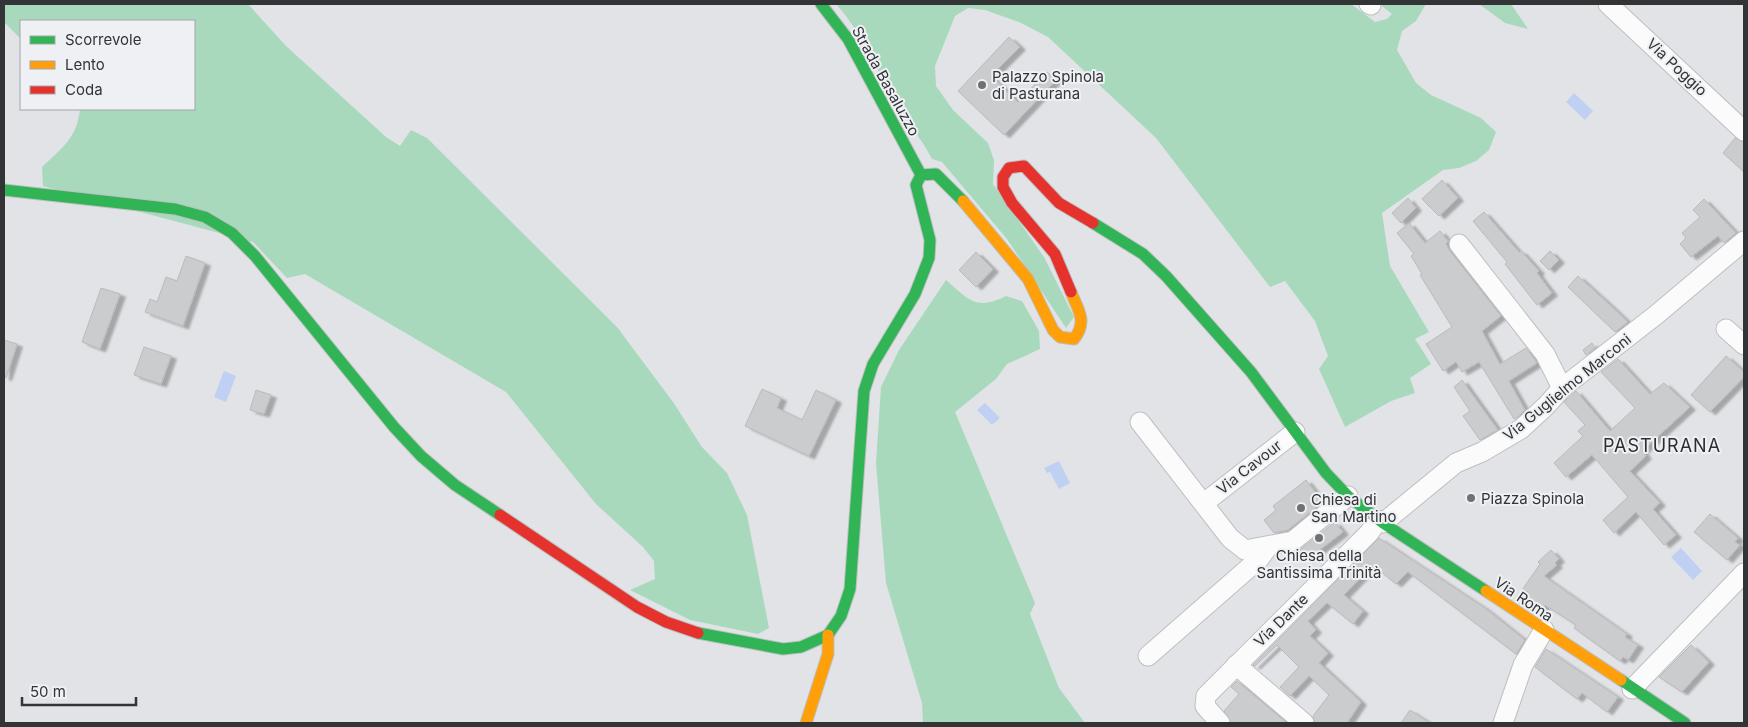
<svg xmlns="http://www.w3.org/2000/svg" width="1748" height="727" font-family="Inter,sans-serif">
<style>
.green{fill:#a8d9bd}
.water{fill:#bfd0f3}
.building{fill:#cbccce;stroke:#bababc;filter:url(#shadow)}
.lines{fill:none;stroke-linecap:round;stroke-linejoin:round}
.street-casing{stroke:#bebfc0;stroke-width:21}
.fast-casing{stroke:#bebfc0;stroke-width:13}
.slow-casing{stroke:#bebfc0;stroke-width:13}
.jam-casing{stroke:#bebfc0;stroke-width:13}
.street{stroke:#fbfbfb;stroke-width:19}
.fast{stroke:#30b455;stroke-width:11}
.slow{stroke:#ff9f0a;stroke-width:11}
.jam{stroke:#e5322d;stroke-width:11}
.poi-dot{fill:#707174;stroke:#eef0f4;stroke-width:2}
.labels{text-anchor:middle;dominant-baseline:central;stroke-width:4;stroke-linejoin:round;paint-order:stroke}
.street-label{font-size:15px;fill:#333436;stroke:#eef0f4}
.poi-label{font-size:15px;fill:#333436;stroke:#eef0f4;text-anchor:start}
.quarter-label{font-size:18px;letter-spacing:1px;fill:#2d2e31;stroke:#eef0f4}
</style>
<defs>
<filter id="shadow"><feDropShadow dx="5.5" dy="3" stdDeviation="1" flood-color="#0004"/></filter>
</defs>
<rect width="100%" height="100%" fill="#e2e3e6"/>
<g class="green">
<path d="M4,4h244l38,42 100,91 14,9 11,-16 16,8 190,189 56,75 29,45 25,26 20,42 22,113 -11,6 -68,-14 -60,-30 25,-11 -1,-18 -11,-14 -47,-43 -90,-112 -201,-118 -18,4 -34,-36 -210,-56 -1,-19c20,-19 35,-29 38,-58h114v-88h-173v18l-17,-17z"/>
<path d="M836,4h515l24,18 12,-3 5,-5 -13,-10h47l-10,17 -14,10 -5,19 19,33 15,12 50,23 15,14 -7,18 -13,11 -17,7 -16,2 -61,43 8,53 39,66 -14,7 16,25 -21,14 5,15 -24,8 -46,26 -26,-58 9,-13 -13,-35 -30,-40 -15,6 -114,-149 -108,-101 -29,-15 -34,-12 -17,-2 -13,8 -20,50 1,20 17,24 35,33 6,17 -1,24 51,73 30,60 -8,11 -59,-89 -65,-77 -10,-3c-11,-21 -26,-39 -38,-59 -19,-34 -32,-67 -58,-96z"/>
<path d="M1479,4h32l17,25 -23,-6z"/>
<path d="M946,280c23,20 30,31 60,16l16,5 17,30 1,18 -33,15 -11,15 -41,33 80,191 -5,11 29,74 26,35h-162l-1,-20 -36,-120 -10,-120 5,-76 18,-37z"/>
</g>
<g class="water">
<path d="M1574,93l19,18 -8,9 -19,-18z"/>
<path d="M224,371l12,5 -10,26 -12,-5z"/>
<path d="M985,403l15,15 -8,7 -15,-15z"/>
<path d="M1059,461l11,22 -11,6 -9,-17 -3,1 -3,-5z"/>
<path d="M1681,548l21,23 -9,9 -22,-23z"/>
</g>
<g class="building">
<path d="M1009,37l11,10 -29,29 27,26 29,-30 9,8 -52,55 -46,-44z"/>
<path d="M1735,138l9,4v30l-21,-19z"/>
<path d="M1442,180l16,18 -19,18 -17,-17z"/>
<path d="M1408,198l8,10 -15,15 -9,-10z"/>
<path d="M1704,199l32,34 -12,10 -6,-7 -27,21 -11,-13 6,-6 -4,-5 18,-16 -7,-7z"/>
<path d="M1484,212l35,40 2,-1 18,20 -2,2 15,20 -15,12 -32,-41 2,-2 -34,-41z"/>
<path d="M1409,223l16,20 15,-12 8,10 -2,3 4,7 51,65 -19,15 18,33 26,-16 9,12 2,3 -28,18 16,29 -7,7 -4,2 -35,-57 -17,10 -6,-10 -13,9 -17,-27 26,-17 -32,-52 2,-1 -11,-18 3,-2 -17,-21z"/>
<path d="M1550,251l9,9 -10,10 -9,-9z"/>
<path d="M976,252l17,17 -17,18 -17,-17z"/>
<path d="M186,256l19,7 -22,63 -38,-14 5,-13 7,3 9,-25 11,4z"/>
<path d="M1578,276l32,29 18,17 -13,10 -47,-45z"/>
<path d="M101,288l19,6 -20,55 -18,-7z"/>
<path d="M4,340l13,4 -11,34 -2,-1z"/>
<path d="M1592,343l3,5 -9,7 -3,-5z"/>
<path d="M144,347l27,9 -10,28 -27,-9z"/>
<path d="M1726,356l18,16v5l-34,35 -19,-17z"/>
<path d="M1618,359l32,35 14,-11 26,24 -48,44 4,5 -16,15 30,32 -7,6 23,26 -12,10 -28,-33 -22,21 -11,-13 25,-23 -36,-42 -26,22 -12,-14 29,-27 -5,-5 7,-6 -21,-23 12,-11 34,40 25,-23 -34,-36z"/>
<path d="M1462,380l36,50 -18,10 -17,-24 7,-5 -16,-24z"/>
<path d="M762,389l19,9 -4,10 25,12 14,-30 20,10 -27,56 -64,-30z"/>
<path d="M256,390l15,5 -7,19 -14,-4z"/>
<path d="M1306,480l17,22 -35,28 -14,3 -10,-13 12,-10 -3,-4z"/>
<path d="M1710,514l28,24 -3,4 5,3 -13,15 -33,-28z"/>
<path d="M1335,522l8,10 -35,27 -8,-9z"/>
<path d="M1379,538l106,70 40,32 -9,14 -108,-82 -12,12 -23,-19 -29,30 19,16 -10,13 -26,-21 -19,18 8,9 -6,6 18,17 -9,10 42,39 -14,21h-32l-2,-7 16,-21 -20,-19 -19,20 -10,-9 19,-20 -22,-22 -22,21 -2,-1z"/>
<path d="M1551,550l8,9 -4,4 2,2 -13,11 83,58 -2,3 13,8 -10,15 -5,-3 -3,4 -46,-33 2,-3 -31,-20 -2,3 -17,-11 2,-5 -6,-2 18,-26 -2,-2z"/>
<path d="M1691,645l18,17 -27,30 -23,-15z"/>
<path d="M1546,649l72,48 -11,15 -25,-19 -5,6 -42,-32z"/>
<path d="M1237,681l50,42h-56l-7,-12 15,-17 -8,-7z"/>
<path d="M1410,710l20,13h-29z"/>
</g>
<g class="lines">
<defs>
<g id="street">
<path d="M1369,4l2,1"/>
<path d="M1608,4l136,127"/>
<path d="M1459,244l86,110 17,34"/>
<path d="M1726,329l18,16"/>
<path d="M1140,422l90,116 15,12 48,-9 55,-45"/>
<path d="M1204,503l91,-71"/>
<path d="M1383,523l73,-60 26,-11 39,-23 25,-23 16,-18 94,-73 88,-74"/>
<path d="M1148,656l111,-97 9,-12"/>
<path d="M1236,665l68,58"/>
<path d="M1632,689l112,-116"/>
<path d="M1220,723l-15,-17 1,-10 163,-163 9,-13"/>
<path d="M1503,723l20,-58 21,-35"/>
</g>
<g id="fast">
<path d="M821,4l27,35 73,136"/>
<path d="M4,190l171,19 30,8 27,16 23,23 139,171 27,29 34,29 45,30"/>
<path d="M1093,223l50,31 23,22 85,96 75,101 22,23 35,27 103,68"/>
<path d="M698,633l85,16 18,-2 27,-12 13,-19 9,-27 14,-198 9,-27 42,-70 14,-36 1,-18 -14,-55 5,-10 15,-1 27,27"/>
<path d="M1621,680l64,43"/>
</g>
<g id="slow">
<path d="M963,201l65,78 25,51 7,7 14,2c14,-18 4,-29 -3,-47"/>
<path d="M1486,591l135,89"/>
<path d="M806,723l22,-69v-19"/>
</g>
<g id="jam">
<path d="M1071,292l-16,-38 -43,-51 -9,-16v-10l6,-9 15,-2 35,37 34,20"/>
<path d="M500,515l137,92 29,15 32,11"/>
</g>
</defs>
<use href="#street" class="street-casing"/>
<use href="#fast" class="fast-casing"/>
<use href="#slow" class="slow-casing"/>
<use href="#jam" class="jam-casing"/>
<use href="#street" class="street"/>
<use href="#fast" class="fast"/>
<use href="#slow" class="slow"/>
<use href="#jam" class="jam"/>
</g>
<g class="poi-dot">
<circle cx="982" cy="85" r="5"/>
<circle cx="1471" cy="498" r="5"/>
<circle cx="1301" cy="508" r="5"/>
<circle cx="1319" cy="538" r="5"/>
</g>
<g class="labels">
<g class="street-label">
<text transform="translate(1677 67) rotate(43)">Via Poggio</text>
<text transform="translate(886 81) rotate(61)">Strada Basaluzzo</text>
<text transform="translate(1567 387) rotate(-39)">Via Guglielmo Marconi</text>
<text transform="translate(1249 467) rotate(-38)">Via Cavour</text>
<text transform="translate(1524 599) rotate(34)">Via Roma</text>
<text transform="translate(1281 620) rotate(-44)">Via Dante</text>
</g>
<g class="poi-label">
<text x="992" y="76">Palazzo Spinola<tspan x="992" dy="17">di Pasturana</tspan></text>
<text x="1481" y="498">Piazza Spinola</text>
<text x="1311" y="499">Chiesa di<tspan x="1311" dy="17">San Martino</tspan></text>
<text x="1319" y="555" text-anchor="middle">Chiesa della<tspan x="1319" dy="17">Santissima Trinità</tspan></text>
</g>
<g class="quarter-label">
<text x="1662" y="445">PASTURANA</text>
</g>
</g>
<rect width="1748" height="727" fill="none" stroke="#333436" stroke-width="10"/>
<rect x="20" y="20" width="175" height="90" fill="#eef0f4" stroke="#a3a5a8"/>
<rect x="30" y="36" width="25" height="8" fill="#30b455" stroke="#a3a5a8"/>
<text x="65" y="45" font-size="15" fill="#333436">Scorrevole</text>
<rect x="30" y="61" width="25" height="8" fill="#ff9f0a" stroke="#a3a5a8"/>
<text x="65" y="70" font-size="15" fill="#333436">Lento</text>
<rect x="30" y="86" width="25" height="8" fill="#e5322d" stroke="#a3a5a8"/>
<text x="65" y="95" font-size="15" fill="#333436">Coda</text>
<path d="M22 697v8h114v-8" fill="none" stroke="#333436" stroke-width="2.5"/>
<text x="30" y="697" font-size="15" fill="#333436" stroke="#eef0f4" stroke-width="4" paint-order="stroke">50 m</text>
</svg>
